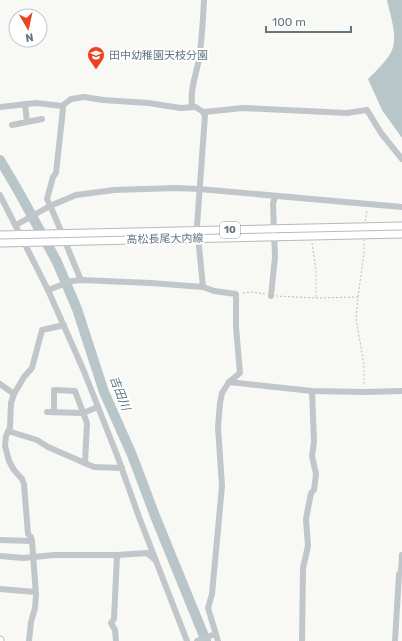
<svg xmlns="http://www.w3.org/2000/svg" width="402" height="641" font-family="Rubik,'Noto Sans JP',sans-serif">
<style>
.water{fill:#b8c6ca}
.lines{fill:none;stroke-linecap:round;stroke-linejoin:round}
.river{stroke:#b8c6ca;stroke-width:10}
.major-casing{stroke:#b4babe;stroke-width:9}
.path{stroke:#b9bdc0;stroke-width:1;stroke-dasharray:2 2;stroke-linecap:butt}
.minor{stroke:#c1c6ca;stroke-width:6}
.major{stroke:#fff;stroke-width:7}
.labels{text-anchor:middle;dominant-baseline:central;stroke-width:4;stroke-linejoin:round;paint-order:stroke}
.shield{fill:#fff;stroke:#919fa8;stroke-width:1}
.shield-label{font-size:10px;font-weight:bold;fill:#627682}
.poi-label{font-size:11px;fill:#627682;stroke:#fff;text-anchor:start}
.street-label{font-size:11px;fill:#627682;stroke:#fff}
.water-label{font-size:12px;font-style:italic;fill:#5d767c;stroke:#fff}
</style>
<rect width="100%" height="100%" fill="#f8f8f5"/>
<path class="water" d="M387,0h15v138l-20,-28 -14,-31c6,-6 21,-20 24,-29 6,-13 -2,-36 -5,-50z"/>
<g class="lines">
<path class="river" d="M0,160l20,34 37,68 20,47 27,83 28,63 23,61 51,125"/>
<defs>
<g id="major">
<path d="M0,235l402,-9"/>
<path d="M0,243l402,-9"/>
<path d="M0,640v1"/>
</g>
</defs>
<use href="#major" class="major-casing"/>
<g class="path">
<path d="M365,221l2,-10"/>
<path d="M312,243l4,27v27"/>
<path d="M243,293l9,-1 13,2"/>
<path d="M276,296l40,2 42,-1 -2,21 8,47v21"/>
<path d="M358,297l6,-45v-12"/>
</g>
<g class="minor">
<path d="M25,104l2,18"/>
<path d="M62,106l1,3 -7,64 -3,4 -6,22c13,27 22,54 34,81"/>
<path d="M0,107l36,-4 26,3 9,-7 13,-2 19,3 45,3 33,5 13,-1"/>
<path d="M204,112l39,-4 104,5 20,-3 14,23 21,26"/>
<path d="M12,125l30,-6"/>
<path d="M0,195l48,95 35,79 34,86 22,62 48,124"/>
<path d="M16,225l34,-19 26,-11 38,-5 62,-2 23,1 203,18"/>
<path d="M203,287l-6,-61 8,-111 -3,-4 -10,-6c-2,-16 4,-30 7,-46 3,-19 4,-40 5,-59"/>
<path d="M48,290l24,-9 9,-1 70,3 52,4 11,4 22,3v33l4,46 -11,9 -7,11 -2,10 -2,24 4,59 -10,108 -4,14 10,33"/>
<path d="M271,296l4,-39 -2,-53 2,-8"/>
<path d="M229,382l83,9 53,1 37,-1"/>
<path d="M0,384l14,10"/>
<path d="M47,412l36,1 15,-6"/>
<path d="M54,412v-22l21,1 12,32 -2,40"/>
<path d="M8,431l29,9 11,7 46,20 28,1"/>
<path d="M0,540l32,1"/>
<path d="M0,556l23,2 31,-3h63l30,-2 7,6"/>
<path d="M0,589l35,3"/>
<path d="M29,641l2,-19 4,-14 1,-13 -4,-54 -1,-4 -3,-3 -4,-50 -2,-5 -8,-9 -5,-9 -4,-15 1,-10 4,-8 1,-25 3,-9 10,-17 8,-9 10,-38 22,-5"/>
<path d="M116,641l-1,-11 -4,-7 3,-4 3,-64"/>
<path d="M197,641l18,-7"/>
<path d="M302,641l1,-73 5,-22 -2,-27 5,-26 3,-3 2,-16 -4,-18 2,-14 -2,-51"/>
<path d="M395,641l4,-67 2,-2 1,-17"/>
</g>
<use href="#major" class="major"/>
</g>
<defs>
<symbol id="school-pin" viewBox="-11 -11 22 30"><path d="M0 17L-7.5 6A9.5 9.5 0 1 1 7.5 6Z" fill="#eb4223" stroke="#fff"/><path d="M0-5L7-2L0 1L-7-2ZM-4 1L0 2.5L4 1V4Q0 6-4 4Z" fill="#fff"/></symbol>
</defs>
<g fill-rule="evenodd">
<use href="#school-pin" x="86" y="45" width="20" height="27"/>
</g>
<g class="labels">
<rect class="shield" x="220" y="222" width="20" height="16" rx="3"/>
<g class="shield-label">
<text x="230" y="230">10</text>
</g>
<g class="poi-label">
<text x="109" y="55">田中幼稚園天枝分園</text>
</g>
<g class="street-label">
<text transform="translate(165 239) rotate(-1)">高松長尾大内線</text>
</g>
<g class="water-label">
<text transform="translate(120 393) rotate(69)">吉田川</text>
</g>
</g>
<g transform="translate(28 28) rotate(171)"><circle r="19" fill="#ffffff" stroke="#c0c8cd"/>
<path d="M0-3L7 15L0 10L-7 15Z" fill="#eb4223"/>
<text y="-6" font-size="11" font-weight="bold" text-anchor="middle" fill="#627682">N</text>
</g>
<path d="M266 26v6h85v-6" fill="none" stroke="#627682" stroke-width="2"/>
<text x="272" y="26" font-size="12" fill="#627682" stroke="#ffffff" stroke-width="3" paint-order="stroke">100 m</text>
</svg>
